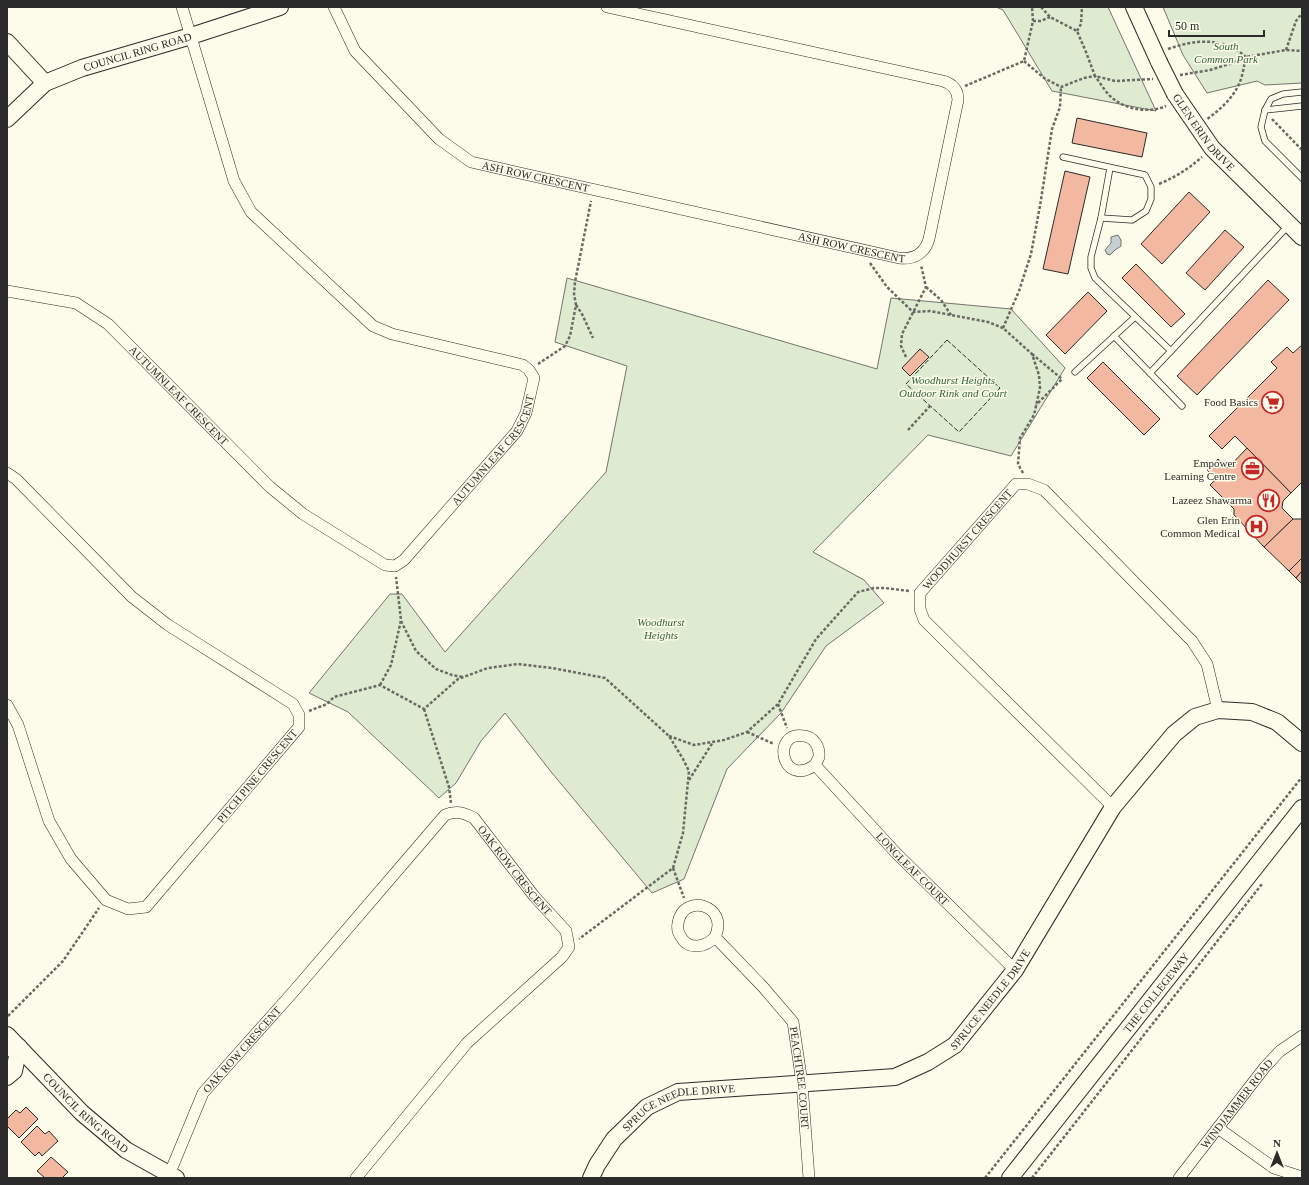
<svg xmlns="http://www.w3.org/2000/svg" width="1309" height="1185" font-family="Georgia,serif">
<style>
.green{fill:#deebd1;stroke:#74746e}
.water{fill:#c7d0d0;stroke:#74746e}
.building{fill:#f2b8a0;stroke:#2b2b2b}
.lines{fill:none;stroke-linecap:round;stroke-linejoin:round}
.lane-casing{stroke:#2b2b2b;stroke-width:7}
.street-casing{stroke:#2b2b2b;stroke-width:12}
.secondary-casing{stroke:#2b2b2b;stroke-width:18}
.path{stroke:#6a6964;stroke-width:2.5;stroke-dasharray:3 2;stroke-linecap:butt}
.lane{stroke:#fdfbea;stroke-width:5.5}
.street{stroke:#fdfbea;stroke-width:11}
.secondary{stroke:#fdfbea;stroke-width:16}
.secondary-bridge-casing{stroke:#2b2b2b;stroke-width:18;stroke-linecap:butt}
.secondary-bridge{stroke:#fdfbea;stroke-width:16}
.fence{stroke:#2b2b2b;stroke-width:1;stroke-dasharray:5 2;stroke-linecap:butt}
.labels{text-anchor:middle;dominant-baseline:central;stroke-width:3;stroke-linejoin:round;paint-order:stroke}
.park-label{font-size:11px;font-style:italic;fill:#34623c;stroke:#fdfbea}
.street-label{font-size:11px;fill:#2b2b2b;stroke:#fdfbea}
.poi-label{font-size:11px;fill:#2b2b2b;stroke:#fdfbea;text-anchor:end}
</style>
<rect width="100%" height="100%" fill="#fdfbea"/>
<g class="green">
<path d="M996,7h112l48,104 -104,-20 -49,-81z"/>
<path d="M1163,7h139v76l-37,2 -8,-4 -50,12 -24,-38z"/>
<path d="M567,278l310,91 14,-71 120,11 54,59 -54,88 -83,-21 -115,117 51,28 20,23 -58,43 -45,67 -54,56 -43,110 -32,14 -100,-120 -47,-60 -24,28 -25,42 -17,15 -91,-86 -39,-19 81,-99h12l43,58 161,-180 21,-106 -72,-24z"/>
</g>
<path class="water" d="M1118,235l3,5v6l-6,4 -5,5 -3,-1 -2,-4 6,-7v-6z"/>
<g class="building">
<path d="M1077,118l70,15 -5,24 -70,-14z"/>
<path d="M1065,171l25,6 -22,97 -25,-5z"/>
<path d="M1189,192l21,20 -48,52 -21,-20z"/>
<path d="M1225,230l19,17 -39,43 -19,-17z"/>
<path d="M1136,264l49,50 -14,13 -49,-49z"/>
<path d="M1268,280l21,20 -92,95 -20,-19z"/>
<path d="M1088,292l19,19 -42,43 -19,-19z"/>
<path d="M1302,345v137l-11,11 -56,-57 -13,13 -13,-13 68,-68 -6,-6 16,-15 6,6z"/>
<path d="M920,349l9,8 -19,19 -8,-8z"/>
<path d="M1103,362l57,57 -16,16 -57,-57z"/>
<path d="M1247,448l44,45 -8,8 -1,7 11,11 -29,28 -30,-32v-6l-24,-24 6,-6 -9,-9 11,-11 10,9z"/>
<path d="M1293,519h9v39l-13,13 -25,-24z"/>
<path d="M1302,558v13l-6,7 -7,-7z"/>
<path d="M1302,571v13l-6,-6z"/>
<path d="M26,1107l12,12 -19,19 -12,-12v-7l9,-9 4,3z"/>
<path d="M37,1126l8,8 4,-3 9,10 -16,15 -3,-4 -4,4 -14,-14z"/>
<path d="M51,1157l17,15 -6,6h-17l-8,-7z"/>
</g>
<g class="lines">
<defs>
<g id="lane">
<path d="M1302,92l-19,2 -12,5 -6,11 -4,17 4,14 37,37"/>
<path d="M1265,110l37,-4"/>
<path d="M1063,157l82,18 6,12v12l-5,12 -14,9 -31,-2 -10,39v11l4,10 76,73 118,-126"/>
<path d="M1101,218l9,-50"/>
<path d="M1114,336l68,70"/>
<path d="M1075,372l60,-55"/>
<path d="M1150,373l21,-22"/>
</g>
<g id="street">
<path id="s1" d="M334,7l21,44 84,88 32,23 428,96c15,2 26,-5 30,-19l29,-139c0,-10 -5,-16 -15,-19l-336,-74"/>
<path id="s2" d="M7,291l69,12 32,21 162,163 33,27 82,51 10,1 9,-6 113,-129 9,-18 8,-35 -5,-8 -6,-5 -131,-31 -19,-8 -122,-114 -17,-31 -52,-174"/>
<path d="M7,473l9,6 116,118 36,28 125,79 6,11v12l-153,180 -18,2 -22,-9 -35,-41 -22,-38 -31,-96 -11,-20"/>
<path id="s3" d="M815,765c-34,24 -44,-35 -11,-29 10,1 16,11 15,21 -1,2 -3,6 -4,8l82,89 118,116"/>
<path id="s4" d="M1113,807l-189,-187 -4,-11v-16l96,-109h12l16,6 148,151 15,23 11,46"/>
<path id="s5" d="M715,937c-9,10 -26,14 -34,0 -3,-4 -4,-9 -3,-14 5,-31 52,-18 37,14l48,50 30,35 9,61 7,95"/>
<path d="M1218,1128l56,40 28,9"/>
<path id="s6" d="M169,1175l34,-82 91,-102 151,-176c11,-5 19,-2 29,3l60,78 32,35 3,16 -7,10 -95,86 -111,135"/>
<path id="s7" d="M1179,1178l86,-111 15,-16 22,-15"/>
</g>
<g id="secondary">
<path d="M1134,7l25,55"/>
<path d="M7,42l38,41"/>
<path id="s8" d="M1175,94l37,54 90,89"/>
<path id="s9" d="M7,119l38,-36 37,-15 109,-32 89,-29"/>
<path id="s10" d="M7,1035l75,78 44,37 50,28"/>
<path d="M7,1077l7,-6 5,-24 -7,2"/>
<path id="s11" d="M591,1178l6,-13 17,-26 33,-32 31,-15 217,-15 33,-15 27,-17 60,-75 98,-163 61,-73 21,-17 23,-7 34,2 25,10 25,21"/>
<path id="s12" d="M1010,1178l292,-370"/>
</g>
</defs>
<use href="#lane" class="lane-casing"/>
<use href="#street" class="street-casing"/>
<use href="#secondary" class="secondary-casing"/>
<g class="path">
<path d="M1041,7l9,10 27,14 9,21 9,24 20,5 38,-2"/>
<path d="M1033,21h8l9,-4"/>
<path d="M1077,31l4,-7 1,-17"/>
<path d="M1168,49c28,-10 55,-12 78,8 -2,8 -3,17 -6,25 -7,16 -19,27 -33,37"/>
<path d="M1286,50l10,-29 6,-8"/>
<path d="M1024,61l20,17 17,9 23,-9 11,-2c6,8 12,19 20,24 13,10 36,13 51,6"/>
<path d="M1180,75l30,-5 29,-9 7,-4 40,-7 16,1"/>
<path d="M965,86l59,-25 9,-40 -1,-14"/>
<path d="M1272,119l30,31"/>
<path d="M1159,184c18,-8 28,-14 43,-27"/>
<path d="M870,263l17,24 26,25 17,-1 58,11 15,6"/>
<path d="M926,287l15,13 10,15"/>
<path d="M576,305l6,9 11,24"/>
<path d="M1032,354l30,25 -26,26"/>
<path d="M906,357l-5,-11 1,-12 24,-47 -5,-22"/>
<path d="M538,364l27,-18 5,-10 6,-31 -2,-11 1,-12 16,-81"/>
<path d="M908,430l22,-24"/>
<path d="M1023,473l-5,-9 2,-26 14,-23 6,-27 -1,-13 -7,-21 -29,-26 16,-37 12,-37 9,-48 12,-77 8,-22 1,-20"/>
<path d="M401,621l15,30 20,18 16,6 11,2"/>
<path d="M380,685l11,-20 10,-45 -5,-43"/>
<path d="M778,704l9,24"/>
<path d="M424,709l25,78 2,16"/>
<path d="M309,711l18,-7 7,-7 46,-12 44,24 34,-30 30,-11 30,-4 34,4 53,10 64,58 14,23 6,12 -6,62 -10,35 -94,71"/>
<path d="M747,732l25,11h2"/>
<path d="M669,736l25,9 30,-5 23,-8 31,-28 38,-65 42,-47 16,-4h11l24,3"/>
<path d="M689,780l24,-38"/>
<path d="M673,868l11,30"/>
<path d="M8,1016l55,-55 36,-53"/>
<path d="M985,1178l317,-401"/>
<path d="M1032,1178l230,-294"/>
</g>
<use href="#lane" class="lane"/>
<use href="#street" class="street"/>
<use href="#secondary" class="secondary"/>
<defs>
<path id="secondary-bridge" d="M1159,62l16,32"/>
</defs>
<use href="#secondary-bridge" class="secondary-bridge-casing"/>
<use href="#secondary-bridge" class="secondary-bridge"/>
<path class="fence" d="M947,340l53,48 -41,44 -53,-48z"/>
</g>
<defs>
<symbol id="supermarket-ring" viewBox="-11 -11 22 22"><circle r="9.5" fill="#fdfbea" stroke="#c62828" stroke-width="1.5"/><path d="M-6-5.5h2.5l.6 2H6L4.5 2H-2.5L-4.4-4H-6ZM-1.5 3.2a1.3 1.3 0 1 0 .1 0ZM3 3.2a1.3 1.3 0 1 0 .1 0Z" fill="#c62828"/></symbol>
<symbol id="office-ring" viewBox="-11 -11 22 22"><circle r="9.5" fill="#fdfbea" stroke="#c62828" stroke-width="1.5"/><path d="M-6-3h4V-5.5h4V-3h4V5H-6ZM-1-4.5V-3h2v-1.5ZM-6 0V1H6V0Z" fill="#c62828"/></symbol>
<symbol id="restaurant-ring" viewBox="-11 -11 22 22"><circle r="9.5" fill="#fdfbea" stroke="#c62828" stroke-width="1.5"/><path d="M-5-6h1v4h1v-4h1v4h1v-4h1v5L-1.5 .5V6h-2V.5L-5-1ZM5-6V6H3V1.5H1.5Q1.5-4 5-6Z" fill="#c62828"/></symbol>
<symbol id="hospital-ring" viewBox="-11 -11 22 22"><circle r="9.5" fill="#fdfbea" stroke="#c62828" stroke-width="1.5"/><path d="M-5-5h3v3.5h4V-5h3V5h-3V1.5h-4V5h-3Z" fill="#c62828"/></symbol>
</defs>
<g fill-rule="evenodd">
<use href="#supermarket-ring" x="1260" y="390" width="25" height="25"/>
<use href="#office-ring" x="1240" y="456" width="25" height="25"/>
<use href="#restaurant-ring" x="1256" y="488" width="25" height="25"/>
<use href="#hospital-ring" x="1244" y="514" width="25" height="25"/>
</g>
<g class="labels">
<g class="park-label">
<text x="1226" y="46">South<tspan x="1226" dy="13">Common Park</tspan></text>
<text x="953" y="380">Woodhurst Heights<tspan x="953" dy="13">Outdoor Rink and Court</tspan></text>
<text x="661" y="622">Woodhurst<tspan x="661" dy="13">Heights</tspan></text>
</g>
<g class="street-label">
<text stroke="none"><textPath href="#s9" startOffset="150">COUNCIL RING ROAD</textPath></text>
<text stroke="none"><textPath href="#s8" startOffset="48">GLEN ERIN DRIVE</textPath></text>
<text stroke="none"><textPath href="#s1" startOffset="276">ASH ROW CRESCENT</textPath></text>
<text stroke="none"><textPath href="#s1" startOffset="600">ASH ROW CRESCENT</textPath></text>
<text stroke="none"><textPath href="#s2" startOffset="209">AUTUMNLEAF CRESCENT</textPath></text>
<text stroke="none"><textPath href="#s2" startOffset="641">AUTUMNLEAF CRESCENT</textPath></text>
<text stroke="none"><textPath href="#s4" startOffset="365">WOODHURST CRESCENT</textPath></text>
<text transform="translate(257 776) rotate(-50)">PITCH PINE CRESCENT</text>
<text stroke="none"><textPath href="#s3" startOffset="254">LONGLEAF COURT</textPath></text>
<text stroke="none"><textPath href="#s6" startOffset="554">OAK ROW CRESCENT</textPath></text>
<text stroke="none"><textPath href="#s12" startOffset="236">THE COLLEGEWAY</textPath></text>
<text stroke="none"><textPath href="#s11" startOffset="469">SPRUCE NEEDLE DRIVE</textPath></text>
<text stroke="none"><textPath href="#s6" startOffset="147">OAK ROW CRESCENT</textPath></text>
<text stroke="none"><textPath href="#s5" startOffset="299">PEACHTREE COURT</textPath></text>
<text stroke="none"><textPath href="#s7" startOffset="94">WINDJAMMER ROAD</textPath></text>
<text stroke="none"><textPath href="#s11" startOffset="121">SPRUCE NEEDLE DRIVE</textPath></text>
<text stroke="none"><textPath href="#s10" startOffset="111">COUNCIL RING ROAD</textPath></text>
</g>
<g class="poi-label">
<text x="1258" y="402">Food Basics</text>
<text x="1236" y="463">Empower<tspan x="1236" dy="13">Learning Centre</tspan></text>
<text x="1252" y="500">Lazeez Shawarma</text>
<text x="1240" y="520">Glen Erin<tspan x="1240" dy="13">Common Medical</tspan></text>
</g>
</g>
<rect width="1309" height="1185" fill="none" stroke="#2b2b2b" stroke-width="16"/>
<g transform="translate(1277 1153)" stroke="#fdfbea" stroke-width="3" paint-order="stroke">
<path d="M0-3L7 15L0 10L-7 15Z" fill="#2b2b2b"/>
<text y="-6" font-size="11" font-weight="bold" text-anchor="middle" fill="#2b2b2b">N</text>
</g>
<path d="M1169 30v6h95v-6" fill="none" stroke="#2b2b2b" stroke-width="2"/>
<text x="1175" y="30" font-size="12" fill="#2b2b2b" stroke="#fdfbea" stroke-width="3" paint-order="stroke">50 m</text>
</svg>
